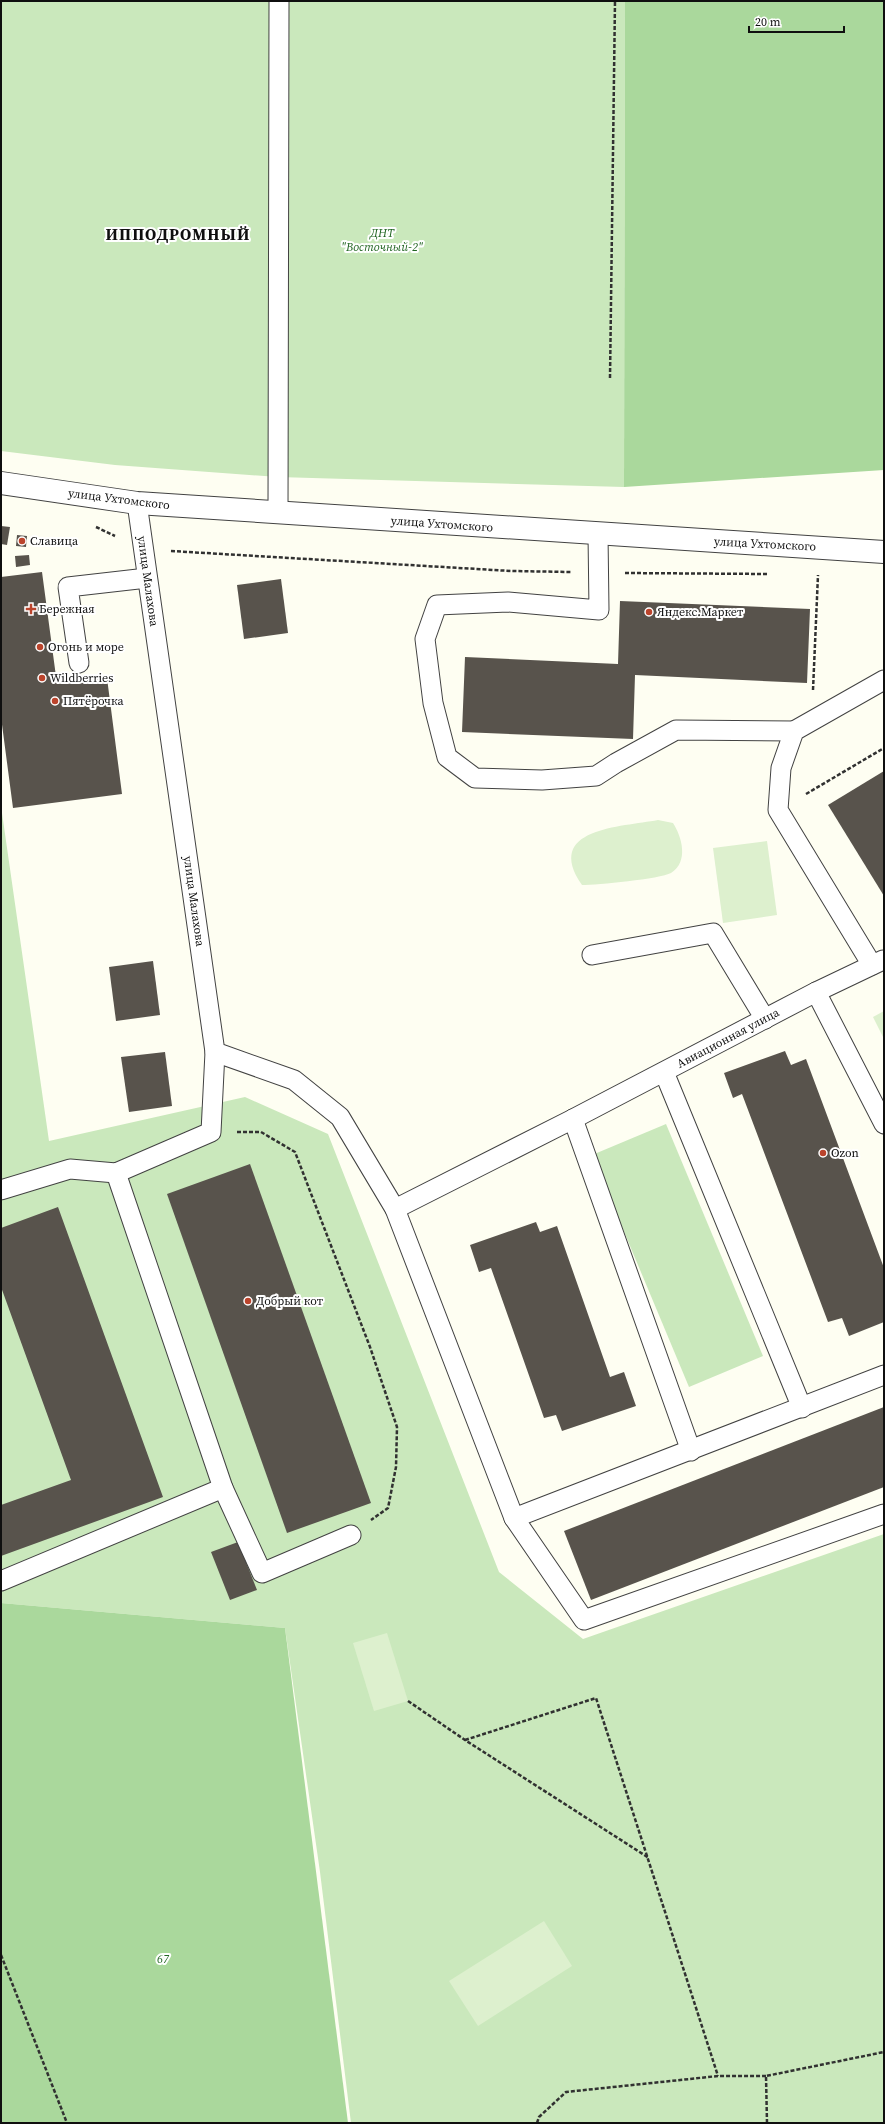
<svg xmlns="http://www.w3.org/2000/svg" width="885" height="2124" font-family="'Source Serif 4',serif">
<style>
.green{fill:#cae8bc}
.forest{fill:#aad89c}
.pitch{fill:#ddf0ce}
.building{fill:#58534c}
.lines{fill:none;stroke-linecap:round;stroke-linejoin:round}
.service-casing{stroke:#424242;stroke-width:21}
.minor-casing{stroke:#424242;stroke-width:24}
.path{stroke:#313131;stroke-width:2.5;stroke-dasharray:4 2;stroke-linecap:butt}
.service{stroke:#fff;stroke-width:19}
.minor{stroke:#fff;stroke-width:22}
.poi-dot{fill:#bb442c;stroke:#fff;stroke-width:1.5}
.labels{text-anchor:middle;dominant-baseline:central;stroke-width:4;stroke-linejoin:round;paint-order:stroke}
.park-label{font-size:12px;font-style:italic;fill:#216522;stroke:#fff}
.street-label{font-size:12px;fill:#0f0f0f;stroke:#fff}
.poi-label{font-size:12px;fill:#0f0f0f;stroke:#fff;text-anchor:start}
.district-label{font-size:16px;font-weight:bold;letter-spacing:1px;fill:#0f0f0f;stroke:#fff}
</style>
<rect width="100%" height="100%" fill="#fefef2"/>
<g class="green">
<path d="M1,1h624l-1,486 -346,-10 -163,-12 -114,-14z"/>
<path d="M1,806l48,335 196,-44 83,37 171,438 84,67 301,-105v589h-533l-31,-251 -35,-244 -284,-25z"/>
<path d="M666,1124l97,232 -74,31 -97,-232z"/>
</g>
<g class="forest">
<path d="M625,1h259v469l-260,17z"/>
<path d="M1,1603l284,25 63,495h-347z"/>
</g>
<g class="pitch">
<path d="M658,820l15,3c9,14 16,39 -2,50 -11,6 -74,12 -89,12 -39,-57 39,-58 76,-65z"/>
<path d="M767,841l10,74 -54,8 -10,-75z"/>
<path d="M884,1011v28l-11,-22z"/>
<path d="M387,1633l21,68 -34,10 -21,-68z"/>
<path d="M544,1921l28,45 -94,60 -29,-45z"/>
</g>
<g class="building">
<path d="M1,526l9,1 -3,18 -6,-1z"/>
<path d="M17,535l10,1 -1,11 -10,-1z"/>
<path d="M29,555l1,10 -14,2 -1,-11z"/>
<path d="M42,572l15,112 50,-6 15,116 -109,14 -12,-91v-140z"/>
<path d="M281,579l7,54 -44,6 -7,-54z"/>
<path d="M620,601l190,8 -3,74 -172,-8 -2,64 -171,-7 3,-75 153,7z"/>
<path d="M884,771v125l-56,-91z"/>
<path d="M153,961l7,54 -44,6 -7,-54z"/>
<path d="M785,1051l6,14 15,-6 78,209v54l-35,14 -7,-18 -14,4 -86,-228 -9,4 -9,-25z"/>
<path d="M165,1052l7,54 -43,6 -8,-55z"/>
<path d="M250,1164l121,339 -84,30 -120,-339z"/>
<path d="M58,1207l105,290 -162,59v-51l70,-25 -70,-193v-59z"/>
<path d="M536,1222l4,10 17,-6 53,151 14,-5 12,34 -74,25 -6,-16 -12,3 -53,-150 -12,4 -9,-27z"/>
<path d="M884,1407v80l-293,113 -27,-69z"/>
<path d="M238,1542l19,48 -27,10 -19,-48z"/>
</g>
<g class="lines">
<defs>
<g id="service">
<path d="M137,503l78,549 79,28 46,37 55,92"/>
<path d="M278,512l1,-511"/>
<path d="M598,534l1,76 -91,-8 -71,3 -12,34 8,64 14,54 28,21 67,2 54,-4 20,-13 60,-33 118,1"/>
<path d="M79,663l-11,-76 79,-9"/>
<path d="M592,955l121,-22 52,86"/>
<path d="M872,965l-94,-155 3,-42 13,-37 90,-51"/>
<path d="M816,992l68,132"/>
<path d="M664,1072l138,336"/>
<path d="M573,1119l243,-127 67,-32"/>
<path d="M1,1190l69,-21 46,4 95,-41 4,-80"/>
<path d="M691,1451l-118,-332 -178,90 119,309 70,102 300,-106"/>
<path d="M223,1488l39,85 89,-38"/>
<path d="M514,1518l370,-143"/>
<path d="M1,1581l222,-93 -107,-315"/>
</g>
<path id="minor" d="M1,483l136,20 747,49"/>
</defs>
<use href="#service" class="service-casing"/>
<use href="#minor" class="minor-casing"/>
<g class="path">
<path d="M610,378l5,-377"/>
<path d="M96,527l19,9"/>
<path d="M171,551l340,20 61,1"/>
<path d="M625,573l143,1"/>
<path d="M813,690l5,-115"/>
<path d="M806,794l78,-46"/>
<path d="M237,1132h24l34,20 75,195 27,80 -1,40 -8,41 -17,12"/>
<path d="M408,1701l57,39 184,118"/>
<path d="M465,1740l131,-42 122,378"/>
<path d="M1,1955l66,168"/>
<path d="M537,2123l2,-6 27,-25 152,-16h48"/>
<path d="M767,2123l-1,-47 118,-24"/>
</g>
<use href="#service" class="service"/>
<use href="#minor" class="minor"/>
</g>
<g class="poi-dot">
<circle cx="22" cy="541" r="4"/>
<path d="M29 603h4v4h4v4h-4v4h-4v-4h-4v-4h4z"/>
<circle cx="649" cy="612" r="4"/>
<circle cx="40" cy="647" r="4"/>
<circle cx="42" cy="678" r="4"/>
<circle cx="55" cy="701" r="4"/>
<circle cx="823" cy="1153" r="4"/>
<circle cx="248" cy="1301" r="4"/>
</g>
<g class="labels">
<g class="park-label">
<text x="382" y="233">ДНТ<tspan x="382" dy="14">"Восточный-2"</tspan></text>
<text x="163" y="1959">67</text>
</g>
<g class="street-label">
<text transform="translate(119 499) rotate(7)">улица Ухтомского</text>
<text transform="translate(442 524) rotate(4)">улица Ухтомского</text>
<text transform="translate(765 544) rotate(3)">улица Ухтомского</text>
<text transform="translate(148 581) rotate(82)">улица Малахова</text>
<text transform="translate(194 901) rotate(82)">улица Малахова</text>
<text transform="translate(728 1038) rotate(-28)">Авиационная улица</text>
</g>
<g class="poi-label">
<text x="30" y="541">Славица</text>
<text x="39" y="609">Бережная</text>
<text x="657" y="612">Яндекс.Маркет</text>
<text x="48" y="647">Огонь и море</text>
<text x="50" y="678">Wildberries</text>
<text x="63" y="701">Пятёрочка</text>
<text x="831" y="1153">Ozon</text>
<text x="256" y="1301">Добрый кот</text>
</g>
<g class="district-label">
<text x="178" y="234">ИППОДРОМНЫЙ</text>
</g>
</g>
<rect width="885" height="2124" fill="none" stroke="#0f0f0f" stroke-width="4"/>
<path d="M749 26v6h95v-6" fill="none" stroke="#0f0f0f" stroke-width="2"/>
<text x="755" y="26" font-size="12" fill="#0f0f0f" stroke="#ffffff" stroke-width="3" paint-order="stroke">20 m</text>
</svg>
